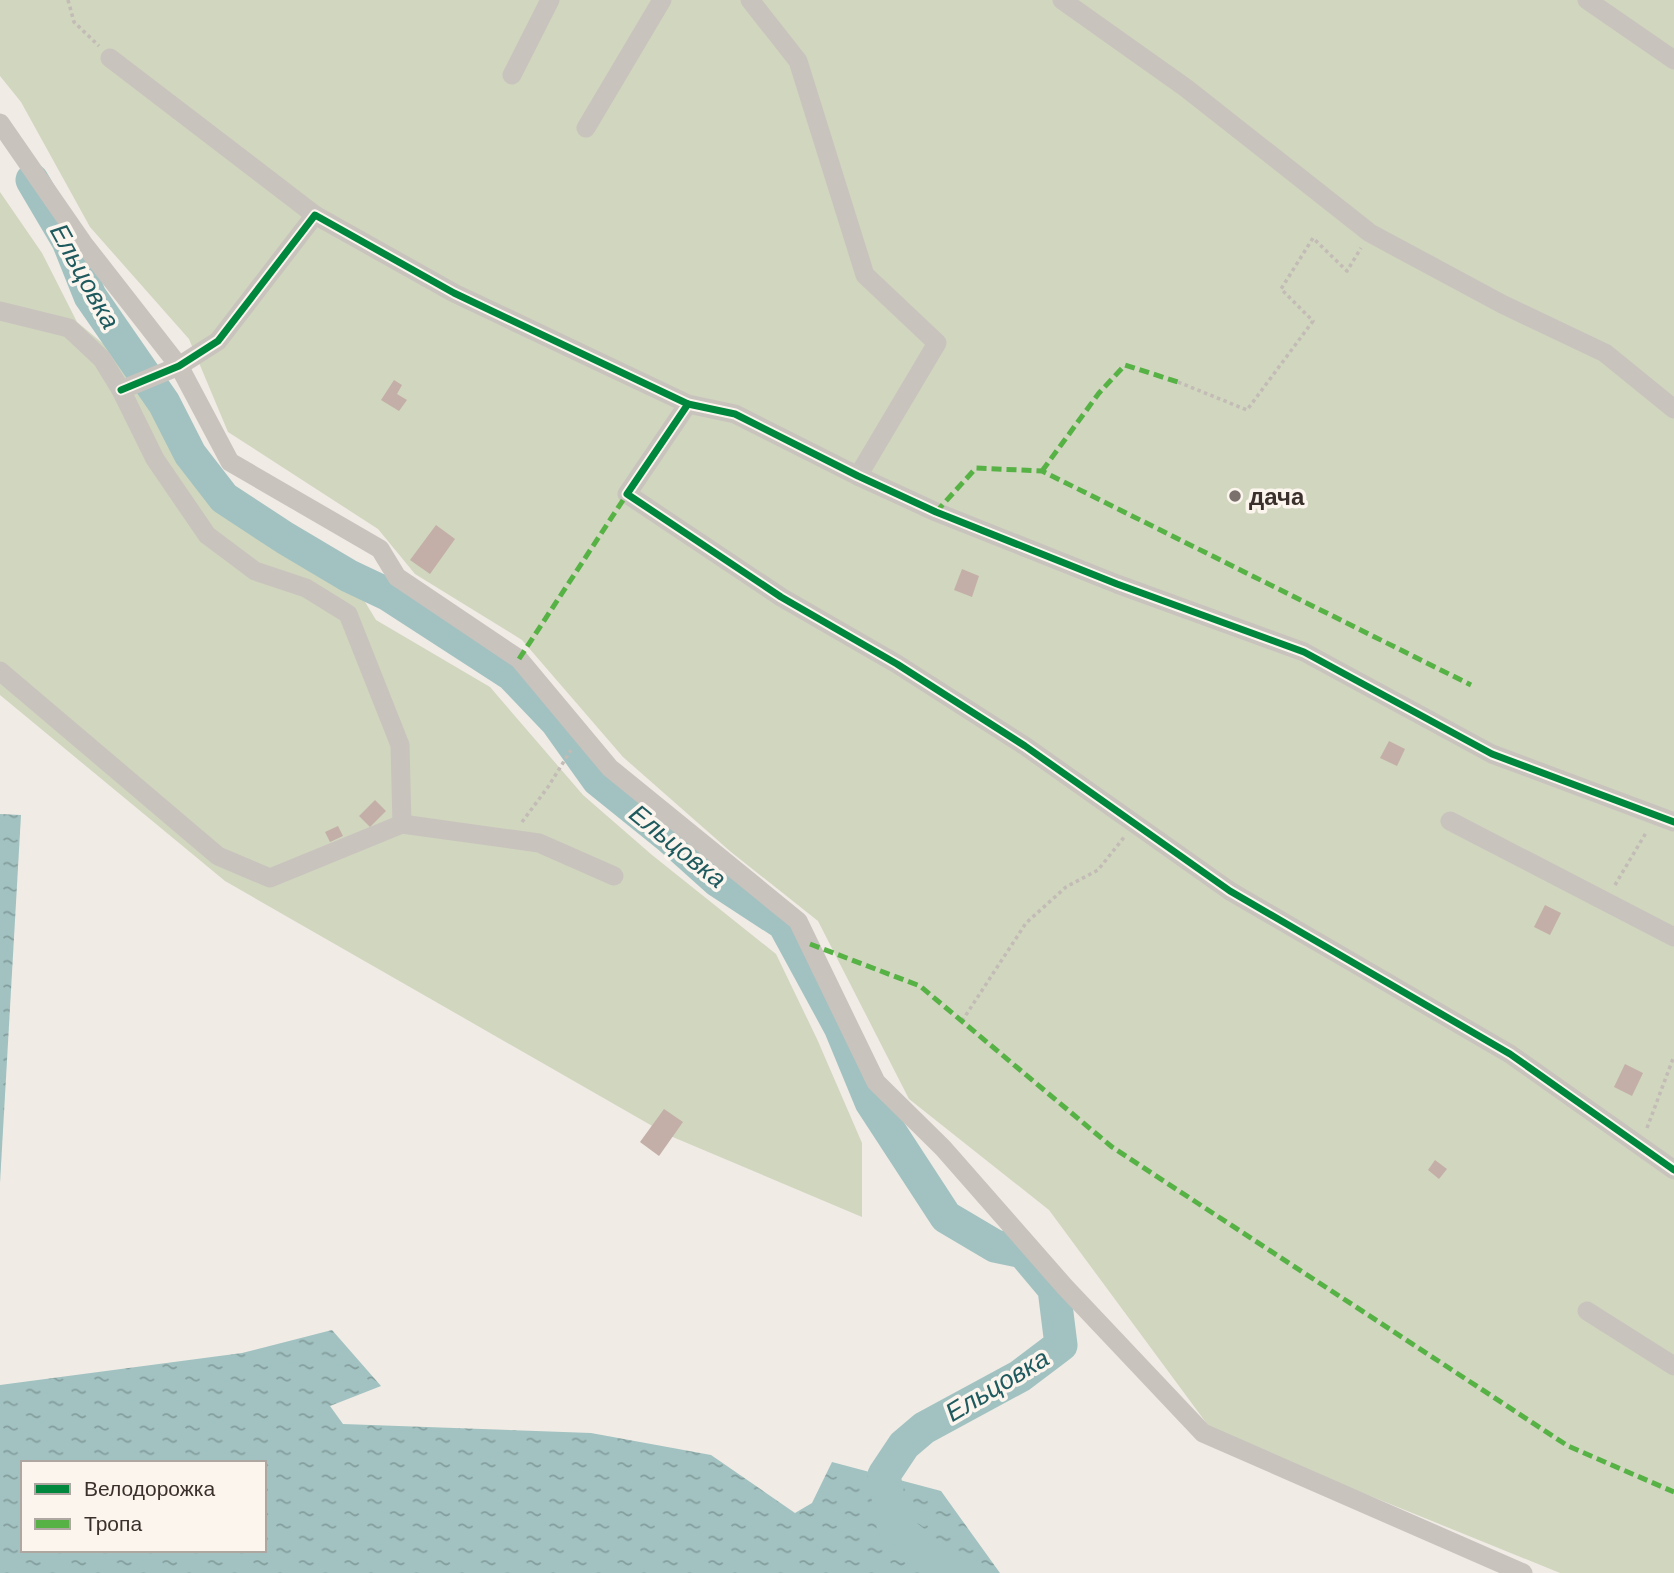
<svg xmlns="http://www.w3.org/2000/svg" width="1674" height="1573" font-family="Arial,sans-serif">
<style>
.green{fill:#d1d6bf}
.water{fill:url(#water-ripples);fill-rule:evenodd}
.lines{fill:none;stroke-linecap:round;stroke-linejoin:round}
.river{stroke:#a1c2c1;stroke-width:33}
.building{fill:#c3afa7}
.path{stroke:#c2bbb6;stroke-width:3.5;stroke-dasharray:3.5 3.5;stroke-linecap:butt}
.minor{stroke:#c9c3be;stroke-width:19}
.quiet{stroke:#57b246;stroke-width:5;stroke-dasharray:10 5;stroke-linecap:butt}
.cycleway-casing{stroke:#fbf5ee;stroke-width:11}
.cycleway{stroke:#00873e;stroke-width:7}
.poi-dot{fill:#7a716c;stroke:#fbf5ee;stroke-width:2.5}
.labels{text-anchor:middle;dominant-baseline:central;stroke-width:7;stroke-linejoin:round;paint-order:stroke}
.poi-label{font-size:24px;font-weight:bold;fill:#3b302b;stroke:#fbf5ee;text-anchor:start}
.water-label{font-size:26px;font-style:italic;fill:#1f5a5e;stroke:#fbf5ee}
</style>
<defs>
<pattern id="water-ripples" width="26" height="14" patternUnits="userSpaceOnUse" patternTransform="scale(1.75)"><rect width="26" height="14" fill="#a1c2c1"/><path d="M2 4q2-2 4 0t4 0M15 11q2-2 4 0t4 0" fill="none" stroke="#849e9d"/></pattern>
</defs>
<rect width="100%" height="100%" fill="#f0ebe5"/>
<g class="green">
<path d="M0,0h1674v1573h-114l-347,-141 -164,-222 -140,-111 -91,-178 -87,-69 -108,-95 -101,-117 -107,-66 -37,-45 -150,-97 -39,-93 -99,-112 -69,-125 -21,-26z"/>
<path d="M0,192l42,61 35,69 59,49 36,53 45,86 73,46 63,26 23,38 114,67 93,108 69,60 124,99 41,85 45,104v74l-194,-82 -443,-254 -225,-186z"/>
</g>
<g class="water">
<path d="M0,814l21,1 -21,368z"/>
<path d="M332,1330l49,56 -51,20 13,18 248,9 120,22 84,58 17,-10 20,-41 109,29 59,82h-1000v-188l242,-32zM23,1463h241v87h-241z"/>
</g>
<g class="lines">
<path class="river" d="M32,180l36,61 22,55 74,107 26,51 34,44 61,40 64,38 38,18 125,81 44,46 42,59 72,58 48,43 66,43 56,103 31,75 75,115 49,29 28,6 31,37 7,56 -41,31 -96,52 -20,17 -20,30 9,50 60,48"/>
</g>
<g class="building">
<path d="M394,380l8,5 -5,9 10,6 -8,11 -18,-11z"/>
<path d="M436,525l19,14 -25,35 -20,-14z"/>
<path d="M962,569l17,7 -7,21 -18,-7z"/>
<path d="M1389,741l16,8 -8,17 -17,-8z"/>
<path d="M375,800l11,11 -16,16 -11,-11z"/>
<path d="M338,826l5,10 -13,6 -5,-10z"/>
<path d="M1545,905l16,8 -11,22 -16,-8z"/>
<path d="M1625,1064l18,9 -11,23 -18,-9z"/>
<path d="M664,1109l19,13 -24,34 -19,-14z"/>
<path d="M1435,1160l12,9 -8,10 -11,-9z"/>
</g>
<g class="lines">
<g class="path">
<path d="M68,0l6,22 25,24"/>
<path d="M1178,382l69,28 66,-89 -32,-32 32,-51 34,33 14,-23"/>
<path d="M522,822l26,-35 23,-37"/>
<path d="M1615,885l32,-54"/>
<path d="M962,1021l64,-98 40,-36 32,-17 27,-34"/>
<path d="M1647,1128l27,-72"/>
</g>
<g class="minor">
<path d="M750,0l48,61 67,214 72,68 -79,133"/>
<path d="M1062,0l124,88 184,145 132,71 103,49 69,56"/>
<path d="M1587,0l87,60"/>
<path d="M110,58l205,157"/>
<path d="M512,75l38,-75"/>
<path d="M0,123l83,120 96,123 51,96 150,87 17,28 122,82 91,109 188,153 78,161 67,66 122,139 138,146 320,140"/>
<path d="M586,128l76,-128"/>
<path d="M0,311l69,17 33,31 19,31 34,69 52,76 48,36 51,17 42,26 52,131 2,79"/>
<path d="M121,390l58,-24 39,-25 97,-126 139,78 234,111 47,10 123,62 78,36 181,72 187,68 188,102 182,68"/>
<path d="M688,404l-61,90 154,103 116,67 128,82 205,145 280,163 164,116"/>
<path d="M0,671l218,185 52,22 132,-54 137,19 75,33"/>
<path d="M1450,821l224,116"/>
<path d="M1587,1311l87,55"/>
</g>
<g class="quiet">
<path d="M1042,471l57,-78 26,-28 53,17"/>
<path d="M936,512l40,-44 66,3 429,214"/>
<path d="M519,659l108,-165"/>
<path d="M810,944l110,42 192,161 456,299 106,46"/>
</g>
<defs>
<g id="cycleway">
<path d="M121,390l58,-24 39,-25 97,-126 139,78 234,111 47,10 123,62 78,36 181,72 187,68 188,102 182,68"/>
<path d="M688,404l-61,90 154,103 116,67 128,82 205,145 280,163 164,116"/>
</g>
</defs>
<use href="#cycleway" class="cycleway-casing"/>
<use href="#cycleway" class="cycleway"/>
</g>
<circle class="poi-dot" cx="1235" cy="496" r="7"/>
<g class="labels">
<g class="poi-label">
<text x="1249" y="496">дача</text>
</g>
<g class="water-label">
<text transform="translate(85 276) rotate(61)">Ельцовка</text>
<text transform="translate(678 846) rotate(39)">Ельцовка</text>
<text transform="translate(997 1385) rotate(-31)">Ельцовка</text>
</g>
</g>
<rect x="21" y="1461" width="245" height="91" fill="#fbf5ee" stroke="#aea6a0" stroke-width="2"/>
<rect x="35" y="1484" width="35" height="10" fill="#00873e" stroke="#aea6a0" stroke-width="2"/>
<text x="84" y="1496" font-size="21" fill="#3b302b">Велодорожка</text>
<rect x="35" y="1519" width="35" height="10" fill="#57b246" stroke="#aea6a0" stroke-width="2"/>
<text x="84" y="1531" font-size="21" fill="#3b302b">Тропа</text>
</svg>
